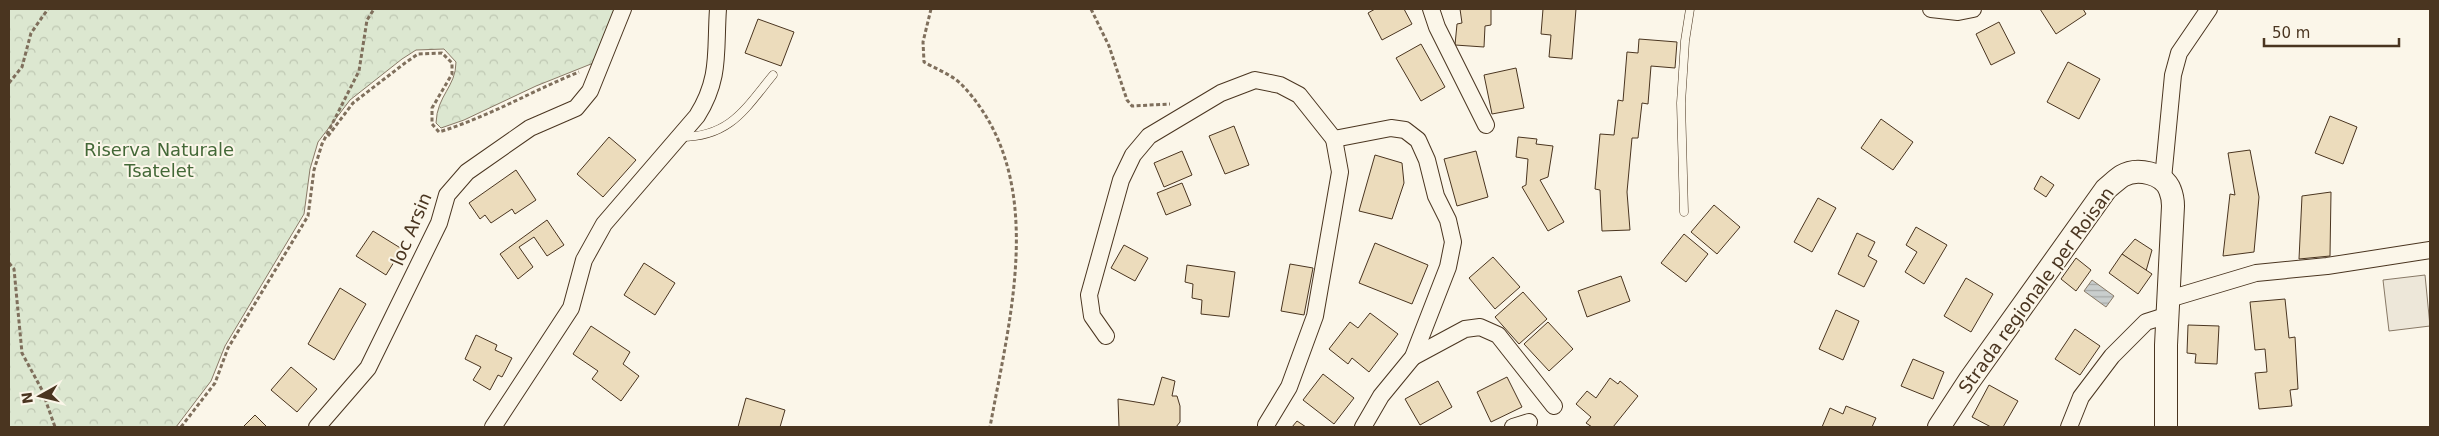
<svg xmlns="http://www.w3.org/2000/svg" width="2439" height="436" font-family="'DejaVu Sans',sans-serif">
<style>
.forest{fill:url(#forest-crowns);stroke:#887966}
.parking{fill:#ede7d9;stroke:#887966}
.water{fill:url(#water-rules);stroke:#887966}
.building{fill:#ecdcbc;stroke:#4a3520}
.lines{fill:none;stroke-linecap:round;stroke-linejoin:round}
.service-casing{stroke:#4a3520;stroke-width:9}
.minor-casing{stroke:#4a3520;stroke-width:18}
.secondary-casing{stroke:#4a3520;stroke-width:24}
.path{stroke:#7f6f5c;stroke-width:3;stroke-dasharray:4 2.5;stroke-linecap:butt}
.service{stroke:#fbf6e9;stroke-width:8}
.minor{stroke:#fbf6e9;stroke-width:16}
.secondary{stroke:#fbf6e9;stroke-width:22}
.labels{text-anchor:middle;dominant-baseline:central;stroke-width:4;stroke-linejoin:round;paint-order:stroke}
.park-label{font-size:18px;fill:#436837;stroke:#fbf6e9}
.street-label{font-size:18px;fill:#4a3520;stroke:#fbf6e9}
</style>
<defs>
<pattern id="forest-crowns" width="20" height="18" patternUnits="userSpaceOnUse" patternTransform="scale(1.25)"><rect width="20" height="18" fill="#dce7d0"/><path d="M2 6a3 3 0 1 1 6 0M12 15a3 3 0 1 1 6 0" fill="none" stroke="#bec7b2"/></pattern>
<pattern id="water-rules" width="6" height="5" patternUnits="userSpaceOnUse" patternTransform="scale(1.25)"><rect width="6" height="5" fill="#c9cecd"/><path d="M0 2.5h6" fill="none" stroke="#a5a8a6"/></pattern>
</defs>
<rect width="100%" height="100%" fill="#fbf6e9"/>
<path class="forest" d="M9,9h608l-21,53 -60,24 -72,34 -23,8 -5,-5c1,-28 20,-36 20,-61l-12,-13 -28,1 -14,9 -52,41 -32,42 -8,27 -6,45 -79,132 -14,35 -35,46h-167z"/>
<path class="parking" d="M2425,275l5,51 -41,5 -6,-51z"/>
<path class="water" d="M2092,280l22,16 -8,11 -22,-16z"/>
<g class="building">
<path d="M1375,9h29l8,15 -30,16 -14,-27z"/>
<path d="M1460,9h31v16l-6,1 -1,21 -29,-2 2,-21 5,-1z"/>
<path d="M1543,9h33l-4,50 -23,-2 2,-22 -10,-1z"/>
<path d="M2040,9h43l3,5 -30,20z"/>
<path d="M758,19l36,13 -13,34 -36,-13z"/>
<path d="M1999,22l16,31 -24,12 -15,-31z"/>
<path d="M1639,39l38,3 -2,26 -24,-2 -3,38 -6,-1 -4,35h-6l-5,54 3,38 -28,1 -2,-41 -5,-1 5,-55 14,1 4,-35 5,1 4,-49 11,1z"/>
<path d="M1421,44l24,43 -24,14 -25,-43z"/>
<path d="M2068,62l32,17 -21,40 -32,-17z"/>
<path d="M1516,68l8,40 -32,6 -8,-39z"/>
<path d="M2330,116l27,11 -14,37 -28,-11z"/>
<path d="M1881,119l32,23 -20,28 -32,-22z"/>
<path d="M1234,126l15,39 -24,9 -16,-38z"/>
<path d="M609,137l27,23 -33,37 -26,-23z"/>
<path d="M1518,137l19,2 -1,5 17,2 -5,31 -8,3 24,42 -16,9 -26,-44 4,-2 2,-26 -12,-2z"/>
<path d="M2250,150l9,47 -5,55 -31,4 7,-62 5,1 -7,-42z"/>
<path d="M1182,151l10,24 -28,12 -10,-24z"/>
<path d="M1476,151l12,46 -31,9 -13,-47z"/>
<path d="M1375,155l27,8 2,20 -12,36 -33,-8z"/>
<path d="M516,170l20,30 -21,14 -3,-5 -21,14 -6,-8 -5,4 -11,-16z"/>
<path d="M2041,176l13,9 -8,12 -12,-8z"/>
<path d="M1182,183l9,22 -25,10 -9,-22z"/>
<path d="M2331,192l-1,64 -31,3 3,-63z"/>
<path d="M1818,198l18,10 -24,44 -18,-10z"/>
<path d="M1714,205l26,22 -23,27 -26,-22z"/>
<path d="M547,220l17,25 -17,11 -13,-19 -15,10 14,20 -15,12 -18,-25z"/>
<path d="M1916,227l31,18 -23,39 -19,-12 12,-20 -11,-7z"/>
<path d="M373,231l29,18 -16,26 -30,-19z"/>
<path d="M1857,233l18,9 -7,14 9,5 -13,26 -26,-13z"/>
<path d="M1684,234l24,20 -22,28 -25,-19z"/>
<path d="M2135,239l17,11 -6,21 -24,-17z"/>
<path d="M1375,243l53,22 -16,39 -53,-21z"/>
<path d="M1124,245l24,13 -13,23 -24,-13z"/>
<path d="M2122,254l30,20 -14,20 -29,-21z"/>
<path d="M1493,257l27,30 -25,22 -26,-31z"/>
<path d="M2076,258l15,12 -15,21 -15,-12z"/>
<path d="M644,263l31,20 -20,32 -31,-20z"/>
<path d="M1290,264l23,4 -9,47 -23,-4z"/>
<path d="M1187,265l48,7 -6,45 -28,-3 1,-14 -10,-2 1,-14 -8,-2z"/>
<path d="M1621,276l9,25 -43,16 -9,-26z"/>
<path d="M1966,278l27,16 -22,38 -27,-16z"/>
<path d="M340,288l26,16 -32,56 -26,-16z"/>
<path d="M1523,292l24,27 -28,25 -24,-27z"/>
<path d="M2285,299l4,39 6,-1 3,52 -8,1 2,16 -33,3 -4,-36 12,-1 -2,-23 -10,1 -5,-48z"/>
<path d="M1836,310l23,11 -16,39 -24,-11z"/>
<path d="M1370,313l28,21 -29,38 -17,-14 -4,6 -19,-15 21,-27 8,6z"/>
<path d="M1548,322l25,27 -24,22 -25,-27z"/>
<path d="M2188,325l31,1 -2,38 -22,-1 1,-9 -9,-1z"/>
<path d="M591,326l39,26 -7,12 16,12 -18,25 -29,-22 6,-8 -25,-17z"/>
<path d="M2075,329l25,17 -20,29 -25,-16z"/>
<path d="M476,335l21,10 -2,5 17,8 -10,19 -4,-2 -8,15 -17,-10 8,-13 -16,-8z"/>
<path d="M1913,359l31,13 -11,27 -32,-13z"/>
<path d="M291,367l26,22 -20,23 -26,-22z"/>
<path d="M1323,374l31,24 -20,26 -31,-24z"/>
<path d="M1162,377l13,4 -3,15h5l3,10v16l-4,5h-57l-1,-28 36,6z"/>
<path d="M1507,377l15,30 -31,15 -14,-30z"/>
<path d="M1610,378l8,6 2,-3 18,15 -25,31h-21l-6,-4 5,-6 -15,-13 11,-13 9,7z"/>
<path d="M1438,381l14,26 -32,18 -15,-26z"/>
<path d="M1989,385l29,16 -15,26h-12l-19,-10z"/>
<path d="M746,398l39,12 -5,17h-42z"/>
<path d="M1846,406l30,12 -4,9h-50l8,-19 13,6z"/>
<path d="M255,415l12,12h-24z"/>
<path d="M1297,421l9,6h-14z"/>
</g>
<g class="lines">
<defs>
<g id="service">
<path d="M681,137c49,0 64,-28 92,-62"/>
<path d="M1684,212l-3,-109 4,-62 5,-32"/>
</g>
<g id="minor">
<path d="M1431,9l6,18 49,98"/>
<path d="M1931,9l27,3 15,-3"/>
<path d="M2163,179l10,-104 6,-22 30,-44"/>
<path d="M2169,299l87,-26 71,-7 103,-16"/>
<path d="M1106,336l-14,-20 -3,-21 32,-115 12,-25 16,-19 72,-43 34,-13 25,5 19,10 35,44 57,-11 14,2 13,10 9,20 9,36 12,24 5,22 -5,25 -35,90 -32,39 -18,31"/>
<path d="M1413,357l52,-28 15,-2 18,8 56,71"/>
<path d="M1266,425l23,-38 26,-71 25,-144 -6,-33"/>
<path d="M317,427l51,-59 71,-145 8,-28 20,-23 63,-44 46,-20 14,-17 33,-82"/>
<path d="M493,427l78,-119 13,-48 20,-36 93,-108c24,-38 18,-65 21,-107"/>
<path d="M1513,427l16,-5"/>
<path d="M2069,427l12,-30 31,-41 34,-34 22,-7"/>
</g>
<path id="secondary" d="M1939,427l30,-46 137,-192c5,-4 10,-9 16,-13 15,-9 42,-3 48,14 2,5 3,11 3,16l-7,139v82"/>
</defs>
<use href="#service" class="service-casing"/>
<use href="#minor" class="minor-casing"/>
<use href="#secondary" class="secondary-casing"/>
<g class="path">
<path d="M931,9l-8,33 1,20c12,7 29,13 39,24 86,92 47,231 27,341"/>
<path d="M1091,9l18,37 18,54 5,6 38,-2"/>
<path d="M9,83l13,-16 9,-34 17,-24"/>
<path d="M328,136l25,-33 52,-40 13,-9 24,-1 10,10v11l-20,34v16l7,8c49,-15 93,-41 140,-60"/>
<path d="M9,263l5,6 8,84 20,37 13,37"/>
<path d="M181,427l34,-44 13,-35 80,-132 6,-46 8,-26 37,-73 8,-51 7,-11"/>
</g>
<use href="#service" class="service"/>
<use href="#minor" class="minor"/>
<use href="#secondary" class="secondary"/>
</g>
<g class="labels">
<g class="park-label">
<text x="159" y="149">Riserva Naturale<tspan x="159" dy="21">Tsatelet</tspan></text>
</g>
<g class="street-label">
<text transform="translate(411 229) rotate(-67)">loc Arsin</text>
<text transform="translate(2036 290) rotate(-54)">Strada regionale per Roisan</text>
</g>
</g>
<rect width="2439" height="436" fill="none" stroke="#4a3520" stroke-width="20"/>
<g transform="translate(40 396) rotate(262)" stroke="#fbf6e9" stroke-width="4" paint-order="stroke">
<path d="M0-4L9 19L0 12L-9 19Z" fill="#4a3520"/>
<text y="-8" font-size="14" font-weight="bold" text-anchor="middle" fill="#4a3520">N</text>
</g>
<path d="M2264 38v8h135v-8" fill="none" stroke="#4a3520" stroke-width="2.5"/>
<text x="2272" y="38" font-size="15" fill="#4a3520" stroke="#fbf6e9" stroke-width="4" paint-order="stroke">50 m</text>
</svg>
